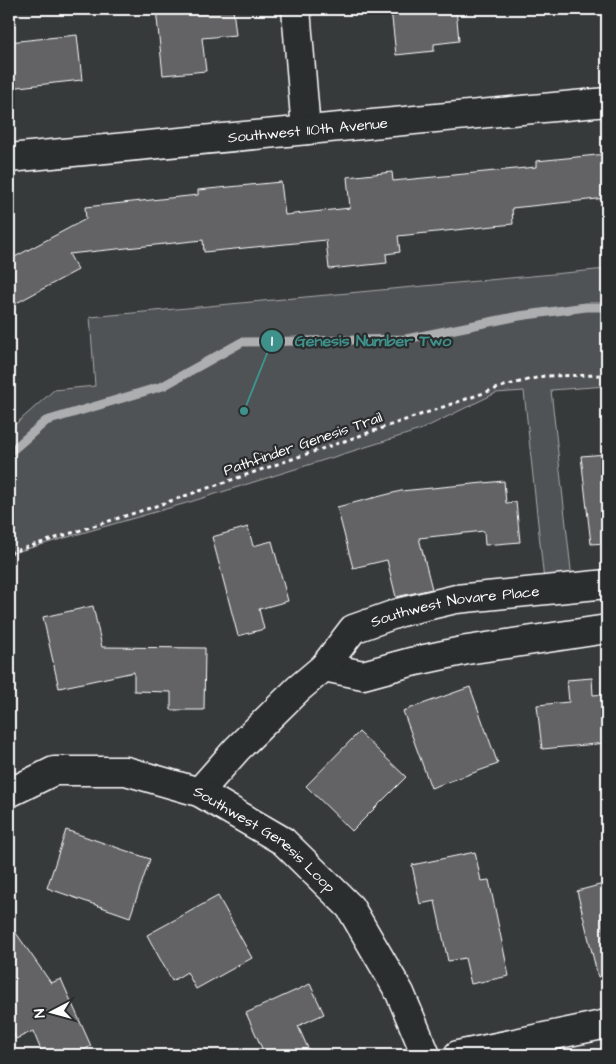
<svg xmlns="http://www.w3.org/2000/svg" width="616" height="1064" font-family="'Architects Daughter',sans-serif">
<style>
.green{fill:#505354;stroke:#a8a9aa}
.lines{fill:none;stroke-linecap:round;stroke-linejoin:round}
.stream{stroke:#adaeaf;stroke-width:9}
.building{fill:#636465;stroke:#fff}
.minor-casing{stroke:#fff;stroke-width:31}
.path{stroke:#fff;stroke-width:3;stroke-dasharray:4 4;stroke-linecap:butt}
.minor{stroke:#2a2d2e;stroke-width:28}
.labels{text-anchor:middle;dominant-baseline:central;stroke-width:4.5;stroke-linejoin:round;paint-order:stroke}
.street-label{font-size:15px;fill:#fff;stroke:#2a2d2e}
.leader{fill:none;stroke:#3f918b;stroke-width:2}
.callout-dot{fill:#3f918b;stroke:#2a2d2e;stroke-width:2}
.mark-label{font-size:15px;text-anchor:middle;font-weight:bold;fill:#fff}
.callout-label{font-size:16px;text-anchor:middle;font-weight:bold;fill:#3f918b;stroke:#2a2d2e;stroke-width:4.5;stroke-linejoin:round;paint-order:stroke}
</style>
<rect width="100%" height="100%" fill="#373a3b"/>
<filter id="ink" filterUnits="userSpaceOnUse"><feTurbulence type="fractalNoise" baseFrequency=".02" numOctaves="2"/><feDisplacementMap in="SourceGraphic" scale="10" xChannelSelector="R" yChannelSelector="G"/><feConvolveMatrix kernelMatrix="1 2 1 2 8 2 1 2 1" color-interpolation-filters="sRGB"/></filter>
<g filter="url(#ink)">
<path class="green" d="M607,269v117l-56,4 21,189 -28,2 -20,-190 -28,2 -76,37 -230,72 -181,52v-124l45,-40 41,-4 -5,-69z"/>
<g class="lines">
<path class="stream" d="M9,453l37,-32 117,-35 79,-44 164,-3 113,-23 67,-9h21"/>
</g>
<g class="building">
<path d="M156,9h77l3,26 -34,3 4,33 -43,4z"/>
<path d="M391,9h65l3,32 -25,3v7l-38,4z"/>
<path d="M77,35l5,45 -73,8v-46z"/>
<path d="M607,154v44l-95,10 1,16 -115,12 2,16 -14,2 1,9 -58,6 -3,-29 -122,12 -1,-12 -134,14 9,16 -69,37v-47l77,-41 -1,-12 113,-12v-5l83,-8 4,33 65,-7 -3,-31 45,-5 1,9 143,-14v-6z"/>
<path d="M607,454v89l-16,1 -10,-88z"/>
<path d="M504,481l2,22 10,-1 4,40 -35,3 -1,-14 -65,7 13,51 -36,8 -9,-37 -34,8 -16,-61 64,-16z"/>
<path d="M248,527l5,19 19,-5 16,60 -29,8 5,20 -26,7 -26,-99z"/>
<path d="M93,606l9,41 103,1 -1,62h-33v-18l-37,-1v-19l-75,16 -16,-71z"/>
<path d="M592,678l1,17 12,-1 2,24v25l-65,6 -5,-44 32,-3 -2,-22z"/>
<path d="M470,687l28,77 -67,24 -28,-77z"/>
<path d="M359,732l47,45 -54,54 -46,-45z"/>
<path d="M66,830l84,29 -20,58 -83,-29z"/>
<path d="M475,852l6,29 8,-1 20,96 -38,8 -6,-26 -17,3 -13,-60 -15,3 -8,-39z"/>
<path d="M607,883v93l-9,1 -21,-86z"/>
<path d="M218,896l34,62 -56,31 -9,-17 -15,9 -25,-46z"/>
<path d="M9,923l42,60 10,-4 30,67 -16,9h-32l-10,-24 -17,8 -7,-16z"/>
<path d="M310,984l14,30 -26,12 13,29h-46l-19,-42z"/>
</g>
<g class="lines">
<defs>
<g id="minor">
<path d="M296,9l10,121"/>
<path id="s1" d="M9,158l598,-56"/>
<path d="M324,667l39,8 48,-13 56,-12 140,-21"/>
<path id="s2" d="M199,792l38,-43 61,-60 26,-22 29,-38 48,-17 55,-13 151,-15"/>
<path id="s3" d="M9,793l45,-22h72l73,21 84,49 67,66 50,86 26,62"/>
<path d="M458,1055l149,-31"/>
</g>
</defs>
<use href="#minor" class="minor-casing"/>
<path class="path" d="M9,553l141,-45 354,-122 40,-10 63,-1"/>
<use href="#minor" class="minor"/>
</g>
</g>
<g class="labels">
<g class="street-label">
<text stroke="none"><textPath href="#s1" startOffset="300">Southwest 110th Avenue</textPath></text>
<text transform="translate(303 444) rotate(-19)">Pathfinder Genesis Trail</text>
<text stroke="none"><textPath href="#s2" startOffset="330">Southwest Novare Place</textPath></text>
<text stroke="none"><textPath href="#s3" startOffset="279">Southwest Genesis Loop</textPath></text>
</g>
</g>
<path class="leader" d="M244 411L272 341"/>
<g class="callout-dot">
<circle cx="244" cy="411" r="5"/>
<circle cx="272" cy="341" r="12"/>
</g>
<g class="mark-label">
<text x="272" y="346">1</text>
</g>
<g class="callout-label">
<text x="373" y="346">Genesis Number Two</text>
</g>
<rect width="616" height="1064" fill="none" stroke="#2a2d2e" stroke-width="30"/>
<rect x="15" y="15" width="586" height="1034" fill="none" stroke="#fff" stroke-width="2" filter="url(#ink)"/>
<g transform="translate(52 1012) rotate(264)" stroke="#2a2d2e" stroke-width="4" paint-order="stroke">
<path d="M0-4L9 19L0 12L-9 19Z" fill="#ffffff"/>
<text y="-8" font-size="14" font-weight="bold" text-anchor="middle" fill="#ffffff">N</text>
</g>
</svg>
